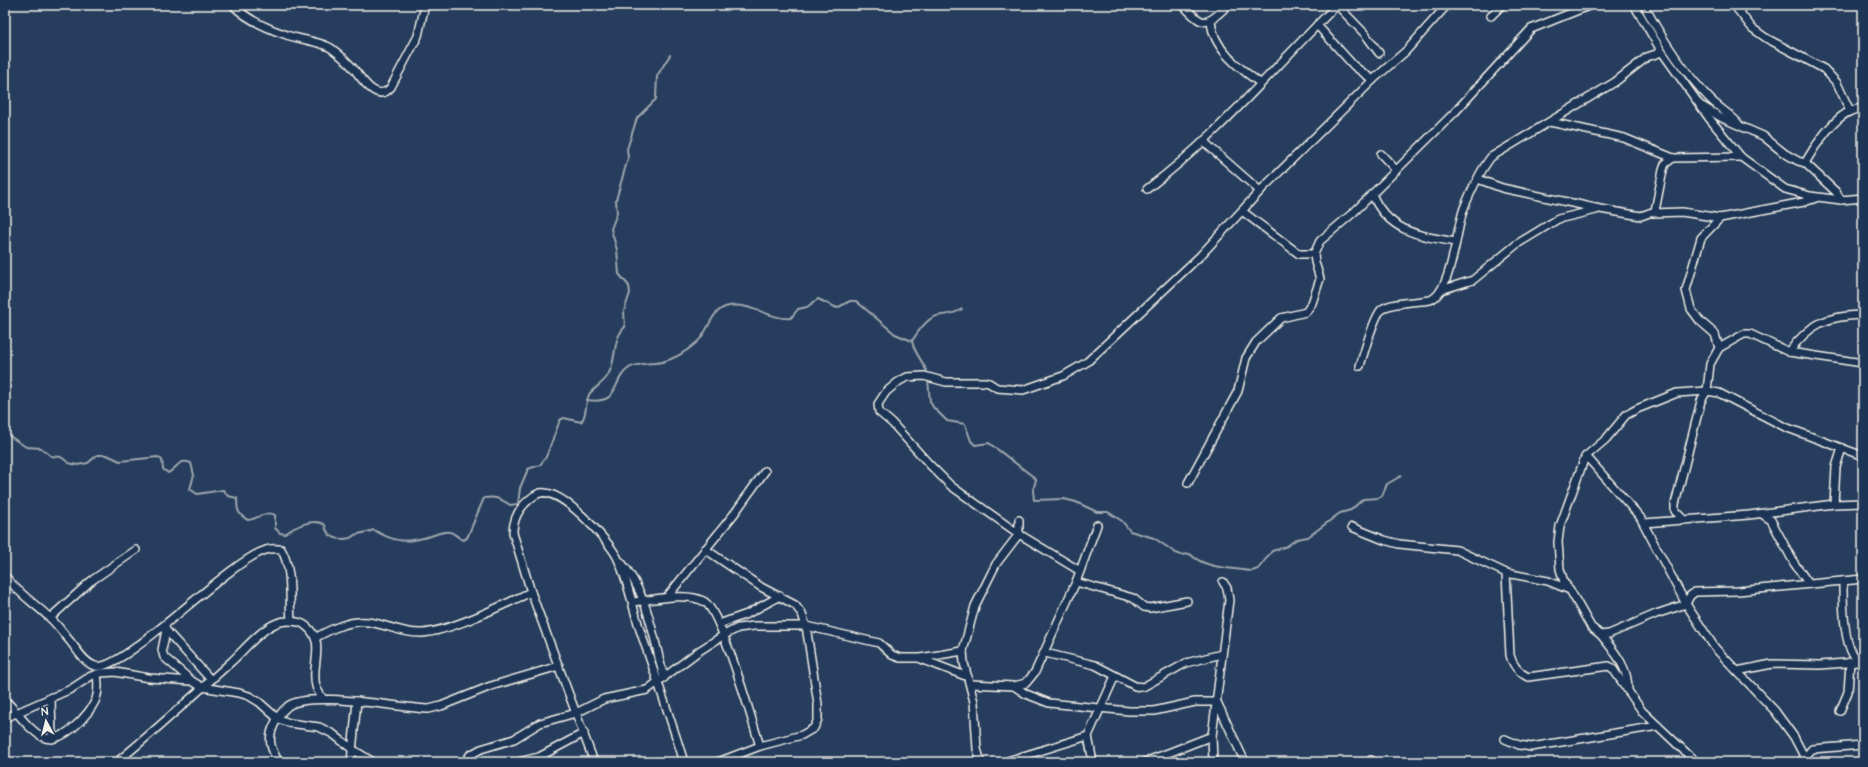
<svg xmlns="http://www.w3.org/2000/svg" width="1868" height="767" font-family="'Architects Daughter',sans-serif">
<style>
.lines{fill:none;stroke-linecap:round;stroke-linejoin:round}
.stream{stroke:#9fa7ae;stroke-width:2}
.street-casing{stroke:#f4f1e8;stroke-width:10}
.street{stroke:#1d3557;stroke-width:7}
</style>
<rect width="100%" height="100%" fill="#263d5d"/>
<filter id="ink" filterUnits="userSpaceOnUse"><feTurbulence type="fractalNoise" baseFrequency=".025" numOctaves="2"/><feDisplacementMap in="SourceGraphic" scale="8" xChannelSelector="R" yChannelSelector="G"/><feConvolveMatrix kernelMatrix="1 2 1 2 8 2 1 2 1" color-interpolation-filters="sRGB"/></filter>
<g filter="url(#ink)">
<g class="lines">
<g class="stream">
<path d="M928,376c-3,-14 -14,-22 -16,-35 5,-8 15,-23 25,-25 10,-2 16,-1 25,-7"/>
<path d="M928,380l2,21 3,6 14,14 18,3 6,17 4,4 14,-2 46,35 1,2 -3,10 1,10 30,-1 12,3 21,10h11l14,9 8,10 24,7 22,15 5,2 9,-1c15,15 43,14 62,17l6,-2 14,-18 15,-5 10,-7 11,-2 32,-24 11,-3 12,-11 15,-1 4,-2 5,-12 14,-8"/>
<path d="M587,400c35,5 23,-19 42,-32 8,-5 23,-4 33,-6 12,-3 25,-11 34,-19 14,-11 13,-33 33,-37 22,-4 41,14 62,12l7,-9 9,-2 11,-8 19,9 13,-7h6l39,33 17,7"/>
<path d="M5,433l21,14 15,1 10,8 10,1 8,6 8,2 11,-2 9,-8h10l13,6 38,-4 4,3 1,9 5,4c10,-5 10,-15 23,-10l3,12 -4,14 7,5 26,-4 5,6 9,2c0,11 0,16 11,22 10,-1 18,-10 27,-5v13l5,5 5,1c9,-7 29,-17 40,-9 2,12 12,16 25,13 3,-1 4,-4 8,-4 5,-1 10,-2 16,-4 21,13 33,13 57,6 6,-2 13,-5 19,-4 5,1 8,6 13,8l4,-2 17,-40c11,-2 17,1 26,7l8,-1 2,-16 8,-19 12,-4 6,-8 14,-37 4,-2 17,4c7,-8 3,-19 9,-29 6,-7 15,-10 19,-20 8,-15 3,-34 16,-46l-1,-16 6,-18 -1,-7 -10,-12 -2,-24 -6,-21 6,-16 -1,-13 12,-42 -1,-9 10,-31 19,-19 1,-23 13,-21"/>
</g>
<defs>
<g id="street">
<path d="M233,5c12,13 34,23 51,29 14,6 34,6 47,14 8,6 16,13 23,21 8,10 23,35 37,18l27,-51 7,-31"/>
<path d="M1183,5c21,22 22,22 45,0"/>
<path d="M1337,5l28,29 14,19"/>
<path d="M1634,5l28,47 47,66 32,39 44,32 25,7 31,4 22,-2"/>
<path d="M1644,5c18,34 39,66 66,94 9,9 20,15 28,24"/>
<path d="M1734,5l18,23 14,10 58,31 13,14 13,28"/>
<path d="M1491,16l11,-11"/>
<path d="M1211,20c1,28 28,48 49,63"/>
<path d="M1317,25l37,41 19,14"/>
<path d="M1702,106l20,12 41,18 21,17 14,8 7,2 31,29 5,8"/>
<path d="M1550,122l74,16 49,20 68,-1"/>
<path d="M1203,141l57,50"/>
<path d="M1381,154l15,16"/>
<path d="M1805,163c9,-16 29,-46 46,-52 4,-2 8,-2 12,-3"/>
<path d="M1478,179l24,9 98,21 41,7 14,-5 8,-41 2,-6 8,-6"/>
<path d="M1147,189c71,-53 127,-122 190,-184"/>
<path d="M1372,194c16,38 48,42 84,48"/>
<path d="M1242,211l57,43h15"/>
<path d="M1653,213l29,-1 38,6 84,-16 12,-4"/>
<path d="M1441,290l32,-10 44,-36 41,-25 38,-9"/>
<path d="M1719,348l-4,-14 -15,-13 -9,-12 -5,-19 15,-52 19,-20"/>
<path d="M1789,352c21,-29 38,-36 74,-37"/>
<path d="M1360,366c4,-13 13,-47 21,-56 8,-8 38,-8 49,-10 22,-8 26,-71 34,-92 7,-17 16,-37 27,-51l124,-75 32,-25 15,-5"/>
<path d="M1586,456l54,61 46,87 29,44 60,63 19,26 13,25"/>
<path d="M1188,483l50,-92 8,-33 10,-16 25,-24 25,-6 6,-9 8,-24 -5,-17 -1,-8 6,-13 34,-29 101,-100 76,-83 60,-24"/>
<path d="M1834,504l2,-37 6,-19"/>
<path d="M1762,514l9,6 23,43 15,21"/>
<path d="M1684,520l-9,-9v-7l26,-103 6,-10 3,-27 9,-16 25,-14h6l39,18 74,11"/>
<path d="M1644,523l105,-8 85,-11 29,-1"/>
<path d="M1352,527l32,13 15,4 58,6 49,23 42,8 22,9 21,37 10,8 8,-1 47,-20 30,-10 4,-8 5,-4 43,-1 125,-12"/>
<path d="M705,549l56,38 34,18 7,9 4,12 12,78v15l-4,9 -12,7 -42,11 -42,16"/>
<path d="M621,562c27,31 33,78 43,116"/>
<path d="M1080,571l-61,-37 -68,-48 -21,-21 -38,-42 -13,-11 -1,-8 8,-12 12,-10 9,-5 17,-1 22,6h38l5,1 8,5 26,2 40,-14 24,-14 113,-106 62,-67 113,-111 31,-27 41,-46"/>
<path d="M1506,573l4,82c2,9 9,18 18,22l81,-11 4,3 29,42 54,51"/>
<path d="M5,576c13,17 29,27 44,41 8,7 14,16 20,23 7,8 15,23 26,26 27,8 133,-105 171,-116 5,-2 10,-1 15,-1 12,20 8,49 10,72"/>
<path d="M1843,581c0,18 -1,78 20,82"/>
<path d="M1076,582l57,16 11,9 6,1 37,-7"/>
<path d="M1569,589l-5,-7 -4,-13 -2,-27 2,-16 25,-69 21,-18 20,-24 11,-6 40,-16 30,-2 12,2 66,34 78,29"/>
<path d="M667,597l67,-83 31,-43"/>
<path d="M633,602c19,-2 55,-11 72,0 17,12 47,119 55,144"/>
<path d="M50,618l41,-37 45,-31"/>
<path d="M719,624l28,-10 33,-18"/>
<path d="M164,628l47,52"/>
<path d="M166,630l-4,20 2,7 28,24 10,6 37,6 10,3 10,6 18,16 12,5 30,4 14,7 19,15 21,13"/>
<path d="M1601,635c14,17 28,33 27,56"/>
<path d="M315,638c16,-9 34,-18 53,-16 18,2 35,12 54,11 29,-2 81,-28 109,-41"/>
<path d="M1045,653l50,12 40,21 8,1 43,-24 36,-9"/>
<path d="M921,659l47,18"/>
<path d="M1737,671l35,-7 48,1 38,-3"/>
<path d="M970,684l44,2 12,-3 9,-11 41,-90 21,-57"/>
<path d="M1014,686l12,8 23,9 80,8h25l41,-9h22l28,60"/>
<path d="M51,697l1,42"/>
<path d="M5,700c13,12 22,29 38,37 18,9 47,-23 53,-38 3,-9 2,-17 1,-25"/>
<path d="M1840,711l8,-19 2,-30"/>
<path d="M5,718l66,-29 20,-13 10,-3 14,-1 34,6 42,3"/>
<path d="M1505,739l14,6 12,2 127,-21"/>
<path d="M1805,757l7,-8 51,-4"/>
<path d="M117,762c39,-32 76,-66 114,-100 13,-12 30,-33 46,-39 8,-3 22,-3 29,3 21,16 4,40 10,60 1,5 5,9 7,13"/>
<path d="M279,762c-8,-12 -12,-23 -5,-37 3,-7 8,-14 14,-19 21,-16 112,2 141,3l12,-3 50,-20 68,-20"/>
<path d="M351,762l6,-61"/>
<path d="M465,762l5,-7 11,-6 33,-10 26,-16 36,-10 28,-14 43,-9 52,-39 25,-16 14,-7 16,-2h52l73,17 13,12 8,3h20l43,-7"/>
<path d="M518,762l21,-5 45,-24"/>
<path d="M594,762l-63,-170 -18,-59c0,-14 6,-25 17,-34 2,-2 7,-5 10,-6 22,-5 68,47 77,64 11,23 15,49 23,73 15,44 30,87 44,132"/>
<path d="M981,762l-4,-13 -3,-47 -10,-39 -1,-12 12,-45 21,-42 23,-30v-14"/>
<path d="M1004,762l84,-26"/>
<path d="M1093,762l-5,-26 27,-60"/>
<path d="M1145,762l67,-26"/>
<path d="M1213,762l-1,-26 17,-136 -2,-12 -4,-6"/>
<path d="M1371,762v-2"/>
</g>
</defs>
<use href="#street" class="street-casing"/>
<use href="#street" class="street"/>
</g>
</g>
<rect width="1868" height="767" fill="none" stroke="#1d3557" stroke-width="20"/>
<rect x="10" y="10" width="1848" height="747" fill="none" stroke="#f4f1e8" stroke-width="1.5" filter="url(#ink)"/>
<g transform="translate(46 721) rotate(353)" stroke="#1d3557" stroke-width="3" paint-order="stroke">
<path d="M0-3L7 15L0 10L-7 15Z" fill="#f4f1e8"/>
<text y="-6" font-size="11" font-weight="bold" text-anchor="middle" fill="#f4f1e8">N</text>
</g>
</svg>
